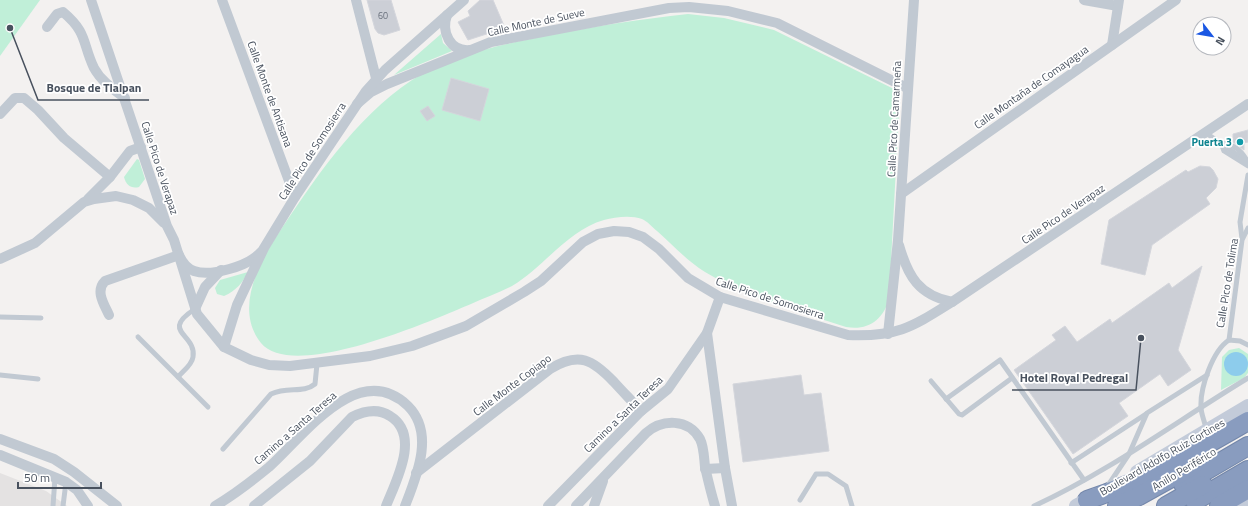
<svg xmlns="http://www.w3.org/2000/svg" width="1248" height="506" font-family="'Titillium Web',sans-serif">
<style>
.education{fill:#e4e2e2}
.green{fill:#c0efd8}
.water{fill:#8dccec}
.building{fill:#cccfd6;stroke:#d4d6dc}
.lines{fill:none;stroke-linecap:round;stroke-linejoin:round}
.motorway-casing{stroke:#7487aa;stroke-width:20}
.service{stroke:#c1c9d2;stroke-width:5}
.minor{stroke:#c1c9d2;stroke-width:10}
.secondary{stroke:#c3cbd9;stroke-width:14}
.motorway{stroke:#899cbf;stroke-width:18}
.culture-dot{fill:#0f9aa8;stroke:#fff;stroke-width:1.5}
.labels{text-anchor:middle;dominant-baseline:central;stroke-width:3.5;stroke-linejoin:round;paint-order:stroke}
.number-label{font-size:9px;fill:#69707c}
.street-label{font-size:11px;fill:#48515e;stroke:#fff}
.culture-label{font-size:11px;font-weight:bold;fill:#0d838f;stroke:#fff;text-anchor:end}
.leader{fill:none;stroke:#48515e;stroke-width:1.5}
.callout-dot{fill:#48515e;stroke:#fff;stroke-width:1.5}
.callout-label{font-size:12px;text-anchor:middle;font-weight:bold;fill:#48515e;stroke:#fff;stroke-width:3.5;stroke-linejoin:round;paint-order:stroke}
</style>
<rect width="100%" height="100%" fill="#f3f1f0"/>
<path class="education" d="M0,473l46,18 21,15h-67z"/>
<g class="green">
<path d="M0,0h40l-40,56z"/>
<path d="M688,14l36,4 50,12 126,62 -11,207c-6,21 -21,32 -43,28 -48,-16 -98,-29 -141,-55 -18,-11 -33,-28 -48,-41 -5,-4 -10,-10 -15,-12 -11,-4 -27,-2 -38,1 -36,10 -60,47 -92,66 -13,7 -28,12 -41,18 -38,16 -178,78 -210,39 -26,-32 -4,-77 15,-106 38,-57 78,-118 136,-157 39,-26 93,-36 138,-45 46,-9 91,-16 138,-21z"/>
<path d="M441,34l2,9 9,8 -58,24z"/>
<path d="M137,159l2,1 6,19 -6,8c-8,2 -13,-2 -15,-10z"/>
<path d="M248,272c-5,10 -12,19 -24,24l-7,-2 -2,-6 5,-8z"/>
<path d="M1239,348l9,6v19l-4,5 -23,12 1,-33 7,-7z"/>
</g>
<circle class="water" cx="1236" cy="364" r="12"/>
<g class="building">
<path d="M367,0h24l9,30 -16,5 -6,-2 -3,-4z"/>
<path d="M480,0h13l12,28 -37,12 -10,-18 12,-6 -2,-5z"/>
<path d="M451,78l38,11 -9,32 -38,-11z"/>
<path d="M428,106l7,10 -8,5 -7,-10z"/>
<path d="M1248,130v12l-4,1v7l-11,-8v-8z"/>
<path d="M1200,166l10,1 3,3 5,9 -2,9 -10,10 4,6 -58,41 -7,30 -44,-11 8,-44 77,-50 2,2z"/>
<path d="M1202,266l-24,84 13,20 -23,16 -8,-12 -41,29 9,13 -55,38 -59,-84 42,-30 -4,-5 13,-9 12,16 33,-23 2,4 57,-40 3,5z"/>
<path d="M801,375l3,20 17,-2 8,58 -86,11 -10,-78z"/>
</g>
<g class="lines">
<defs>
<g id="motorway">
<path d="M1183,484l65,-38"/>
<path d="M1087,500c58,-19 109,-49 161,-79"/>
<path d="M1195,501l53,-31"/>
<path d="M1117,506l22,-10 54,-30"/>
<path d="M1166,506l37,-21"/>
<path d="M1219,506l29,-17"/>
</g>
</defs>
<use href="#motorway" class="motorway-casing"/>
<g class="service">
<path d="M1206,133l36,25 4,5"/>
<path d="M1248,163c-5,-11 -14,-19 -27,-20l3,8 24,15"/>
<path d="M1242,239l-2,-17 8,-47"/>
<path d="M0,317l41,1"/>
<path d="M138,337l70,70"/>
<path d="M1229,340l13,-100 6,-12"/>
<path d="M0,375l38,4"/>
<path d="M178,377c5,-6 14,-12 15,-20 4,-23 -34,-25 2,-48"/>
<path d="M931,381l28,33 3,1 50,-37"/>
<path d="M946,399l54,-39 84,120"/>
<path d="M1206,429c-1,-7 -5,-15 -5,-22 -1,-18 11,-56 28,-67l11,1 8,4"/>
<path d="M223,449l48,-55c17,-8 32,0 44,-10l2,-20"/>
<path d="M1071,463l75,-49"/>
<path d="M1107,487l22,-33 18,-41 60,-38"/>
<path d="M800,500l16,-26h12l18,12 6,20"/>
<path d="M53,506l2,-28"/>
<path d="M63,506l3,-24"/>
<path d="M1034,506c76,-35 143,-85 214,-128"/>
</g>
<g class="minor">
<path d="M91,0l76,226 7,14 23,74 27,33 27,13 18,5 21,1 80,-10 42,-10 54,-20 58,-34 17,-11 42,-39 15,-8 16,-3 15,1 14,5 16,12 29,29 32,19 128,38c50,2 64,-8 104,-33l296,-198"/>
<path d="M222,0l73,197"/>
<path d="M356,0l20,78"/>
<path d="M1084,0l34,6"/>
<path d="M447,15c-6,17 3,37 23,35"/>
<path d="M47,27l10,-13 6,-2c25,21 19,31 31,56 7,13 19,21 31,30"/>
<path d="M1112,45l7,-45"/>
<path d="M357,104l14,-12 16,-8 104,-42 178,-34 20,-1 39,4 49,12 130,65"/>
<path d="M0,114l15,-16h9l14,12 26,28 46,39"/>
<path d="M901,194l275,-194"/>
<path d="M88,199l22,-22 20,-26 11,-4"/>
<path d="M899,245c9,32 20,50 53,57"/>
<path d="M0,259l35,-16 49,-41 10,-3 22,-3 17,4 16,8 15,15"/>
<path d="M195,309l10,-22 16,-17"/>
<path d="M109,315c-5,-11 -14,-24 -4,-34l74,-26c3,7 7,13 15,16 17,6 55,-5 67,-19"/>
<path d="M707,333l18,135 7,38"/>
<path d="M888,334l10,-94 16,-240"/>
<path d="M224,347l13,-42 27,-57 31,-51 71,-106 19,-21 79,-70"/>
<path d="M0,439l54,20 20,13 43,34"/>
<path d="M0,455l66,27 11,8 11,16"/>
<path d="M705,469l20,-1"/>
<path d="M416,473l134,-104c29,-18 43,-9 64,13 9,10 18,19 27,29"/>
<path d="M215,506c19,-11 37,-25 54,-39 34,-30 89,-109 139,-61 27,27 9,69 -3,100"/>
<path d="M254,506l56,-45 42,-44c12,-6 26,-9 38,-1 31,19 6,65 -4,90"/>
<path d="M548,506l93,-95 27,-22 39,-56 13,-36"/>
<path d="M576,506l70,-73c16,-14 42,-15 54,6 4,8 4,19 5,28 3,13 6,26 10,39"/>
<path d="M594,506l9,-25"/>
</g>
<g class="secondary">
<path d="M1137,472l111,-66"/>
<path d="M1076,506l20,-11"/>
<path d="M1240,506l8,-5"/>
</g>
<use href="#motorway" class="motorway"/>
</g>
<circle class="culture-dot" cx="1240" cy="142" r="4"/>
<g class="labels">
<g class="number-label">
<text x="383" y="15">60</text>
</g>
<g class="street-label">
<text transform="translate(536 22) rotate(-12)">Calle Monte de Sueve</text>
<text transform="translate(1031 87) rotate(-35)">Calle Montaña de Comayagua</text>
<text transform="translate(270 94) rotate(70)">Calle Monte de Antisana</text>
<text transform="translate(894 119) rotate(-87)">Calle Pico de Camarmeña</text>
<text transform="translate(312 151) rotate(-57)">Calle Pico de Somosierra</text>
<text transform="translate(160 168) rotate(72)">Calle Pico de Verapaz</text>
<text transform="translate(1063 214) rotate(-34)">Calle Pico de Verapaz</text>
<text transform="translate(1227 283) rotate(-81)">Calle Pico de Tolima</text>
<text transform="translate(770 298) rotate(18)">Calle Pico de Somosierra</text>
<text transform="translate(512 385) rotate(-37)">Calle Monte Copiapo</text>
<text transform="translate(623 414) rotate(-44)">Camino a Santa Teresa</text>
<text transform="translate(295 428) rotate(-41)">Camino a Santa Teresa</text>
<text transform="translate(1162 457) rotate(-30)">Boulevard Adolfo Ruiz Cortines</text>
<text transform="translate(1184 469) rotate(-31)">Anillo Periférico</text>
</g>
<g class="culture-label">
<text x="1232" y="142">Puerta 3</text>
</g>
</g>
<path class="leader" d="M10 28L38 100H149M1141 338L1136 390H1012"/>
<g class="callout-dot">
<circle cx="10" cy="28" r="4"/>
<circle cx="1141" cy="338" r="4"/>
</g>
<g class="callout-label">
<text x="94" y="92">Bosque de Tlalpan</text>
<text x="1074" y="382">Hotel Royal Pedregal</text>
</g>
<g transform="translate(1212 36) rotate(121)"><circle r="19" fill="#ffffff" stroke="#b6b9bf"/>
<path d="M0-3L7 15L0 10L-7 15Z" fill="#1a57e3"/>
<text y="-6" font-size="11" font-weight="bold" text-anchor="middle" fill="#48515e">N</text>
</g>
<path d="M18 482v6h83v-6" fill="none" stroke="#48515e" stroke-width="2"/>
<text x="24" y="482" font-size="12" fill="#48515e" stroke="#ffffff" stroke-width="3" paint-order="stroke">50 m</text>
</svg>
